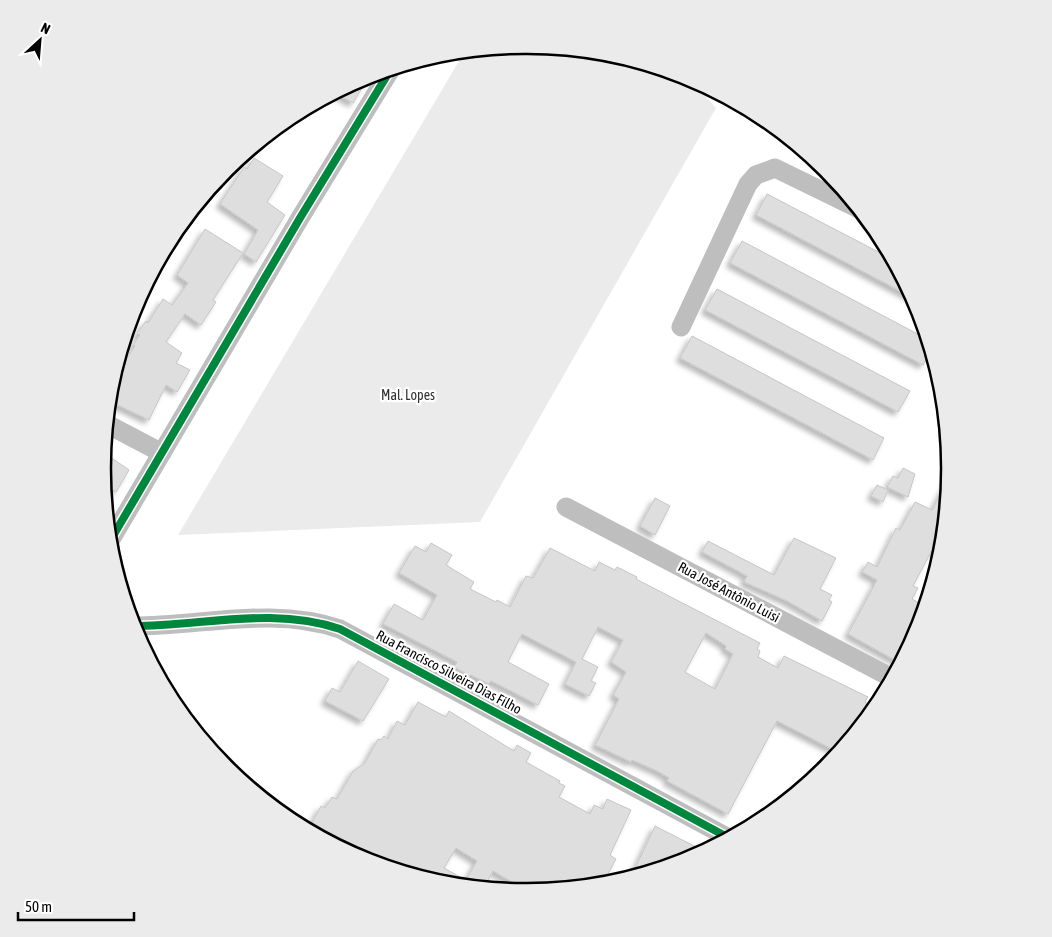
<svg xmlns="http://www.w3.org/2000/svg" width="1052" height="937" font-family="'Asap Condensed',sans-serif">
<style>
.green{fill:#ebebeb}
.building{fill:#dedede;stroke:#c6c6c6;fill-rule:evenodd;filter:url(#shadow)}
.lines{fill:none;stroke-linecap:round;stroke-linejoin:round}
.minor{stroke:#bebebe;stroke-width:19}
.cycleway-casing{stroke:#fff;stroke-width:11}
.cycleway{stroke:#00873e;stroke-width:8}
.labels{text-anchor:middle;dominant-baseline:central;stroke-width:4.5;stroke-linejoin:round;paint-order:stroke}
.park-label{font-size:14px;fill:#313131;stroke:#fff}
.street-label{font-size:14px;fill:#000;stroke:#fff}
.rim{fill:none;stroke:#000;stroke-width:2.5}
</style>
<defs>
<filter id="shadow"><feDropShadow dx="-4" dy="4" stdDeviation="2.5" flood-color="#0004"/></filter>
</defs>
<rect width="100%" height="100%" fill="#fff"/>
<path class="green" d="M526,45l83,8 79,24 28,31 -236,414 -302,13 287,-484z"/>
<g class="building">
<path d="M369,76l-16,27 -18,-10 29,-16z"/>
<path d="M254,158l29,18 -16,26 18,13 -29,47 -12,-8 14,-24 -38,-26 24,-37 3,2z"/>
<path d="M767,194l125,65 21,39 -157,-83z"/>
<path d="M205,229l38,24 -30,47 3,2 -15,23 -16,-11 -19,28 16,11 -6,10 14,7 -13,22 -11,-7 -17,35 -40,-19 2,-15 2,-8 22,-32 -2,-1 7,-10 -3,-1 9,-13 2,2 15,-24 9,6 16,-22 -11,-8z"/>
<path d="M742,241l185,98 4,12 -8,14 -193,-102z"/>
<path d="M717,289l193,102 -12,21 -193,-102z"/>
<path d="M692,336l192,102 -11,22 -193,-102z"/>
<path d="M104,456l4,3 1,-3 20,14 -13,22 -12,-8z"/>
<path d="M903,468l12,6 -7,23 -21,-10 6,-11 5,2z"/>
<path d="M948,480l-7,71 -1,4 -8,-5 -19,36 5,2 -6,11 13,7 -8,25 -17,32 -52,-29 29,-54 -15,-8 6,-10 9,5 19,-39 4,2 15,-28 17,8z"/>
<path d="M877,485l11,5 -5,12 -12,-6z"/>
<path d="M655,498l15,8 -15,29 -15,-9z"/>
<path d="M794,538l42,20 -16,31 12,6 -3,5 3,2 -10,19 -35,-20 -43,-19 3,-6 -45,-24 6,-11 66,34z"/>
<path d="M431,543l21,12 -6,10 28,17 -4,7 26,13 1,-2 13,7 16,-31 7,2 17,-30 45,23 4,-9 16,8 2,-3 20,10 -1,2 124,64 -3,6 3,2 -2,6 20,11 6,-12 84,41 -3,5 10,6 -37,44 -61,-31 -49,93 -61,-33 2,-3 -12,-7 -25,-11 -1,2 -36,-17 24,-46 -6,-4 13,-23 -15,-10 12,-22 -25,-13 -16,32 16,8 -7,14 5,2 -7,13 -24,-12 11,-22 -54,-28 -14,28 41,22 -11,21 -47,-24 -2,3 -18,-9 -1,1 -16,-9 3,-5 -74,-38 11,-20 29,16 14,-25 -38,-22 16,-27 11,6zM706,633l20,13 -1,3 8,5 -18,35 -30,-17z"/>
<path d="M358,661l31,18 -26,42 -38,-20 7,-13 8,4z"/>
<path d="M418,702l28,15 3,-6 65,40 3,-6 14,8 -5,9 34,19 -1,2 6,3 -6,11 31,17 4,-9 9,4 4,-10 24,11 -21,45 6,4 -14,26 -73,7 -36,-21 -9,17 -22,-2 15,-25 -21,-13 -12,20 16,9 -3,8 -14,-1 -79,-24 -13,-7 2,-4 -21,-12 -3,4 -21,-11 13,-24 4,2 7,-11 5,2 16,-28 12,-8 13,-24 3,1 3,-4 4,3 9,-18 8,4z"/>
<path d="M655,826l49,25 -16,9 -57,17z"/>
</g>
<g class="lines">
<g class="minor">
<path d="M681,327l67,-143 8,-9 19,-7 84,41"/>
<path d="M107,424l55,29"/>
<path d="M566,507l326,171"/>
<path d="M110,541l190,-323 91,-149"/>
<path d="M133,626c69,0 140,-20 207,3l389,209"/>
</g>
<defs>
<g id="cycleway">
<path d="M110,541l190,-323 91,-149"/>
<path d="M133,626c69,0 140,-20 207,3l389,209"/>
</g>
</defs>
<use href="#cycleway" class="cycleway-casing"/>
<use href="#cycleway" class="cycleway"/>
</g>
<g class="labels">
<g class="park-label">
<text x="408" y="395">Mal. Lopes</text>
</g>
<g class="street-label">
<text transform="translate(729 592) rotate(28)">Rua José Antônio Luisi</text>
<text transform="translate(449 672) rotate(28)">Rua Francisco Silveira Dias Filho</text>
</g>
</g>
<path d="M0 0H1052V937H0ZM525 54H527A414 414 0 0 1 941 468V469A414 414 0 0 1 527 883H525A414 414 0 0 1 111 469V468A414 414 0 0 1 525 54Z" fill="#ebebeb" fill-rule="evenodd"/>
<path class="rim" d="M525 54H527A414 414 0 0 1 941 468V469A414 414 0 0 1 527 883H525A414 414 0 0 1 111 469V468A414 414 0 0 1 525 54Z"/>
<g transform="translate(40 40) rotate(26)" stroke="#ffffff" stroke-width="4" paint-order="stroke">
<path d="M0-4L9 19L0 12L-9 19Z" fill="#000000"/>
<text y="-8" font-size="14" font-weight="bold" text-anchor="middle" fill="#000000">N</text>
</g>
<path d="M18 912v8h116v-8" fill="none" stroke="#000000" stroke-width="2.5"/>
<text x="25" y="912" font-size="15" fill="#000000" stroke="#ffffff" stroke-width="4" paint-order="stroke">50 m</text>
</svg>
